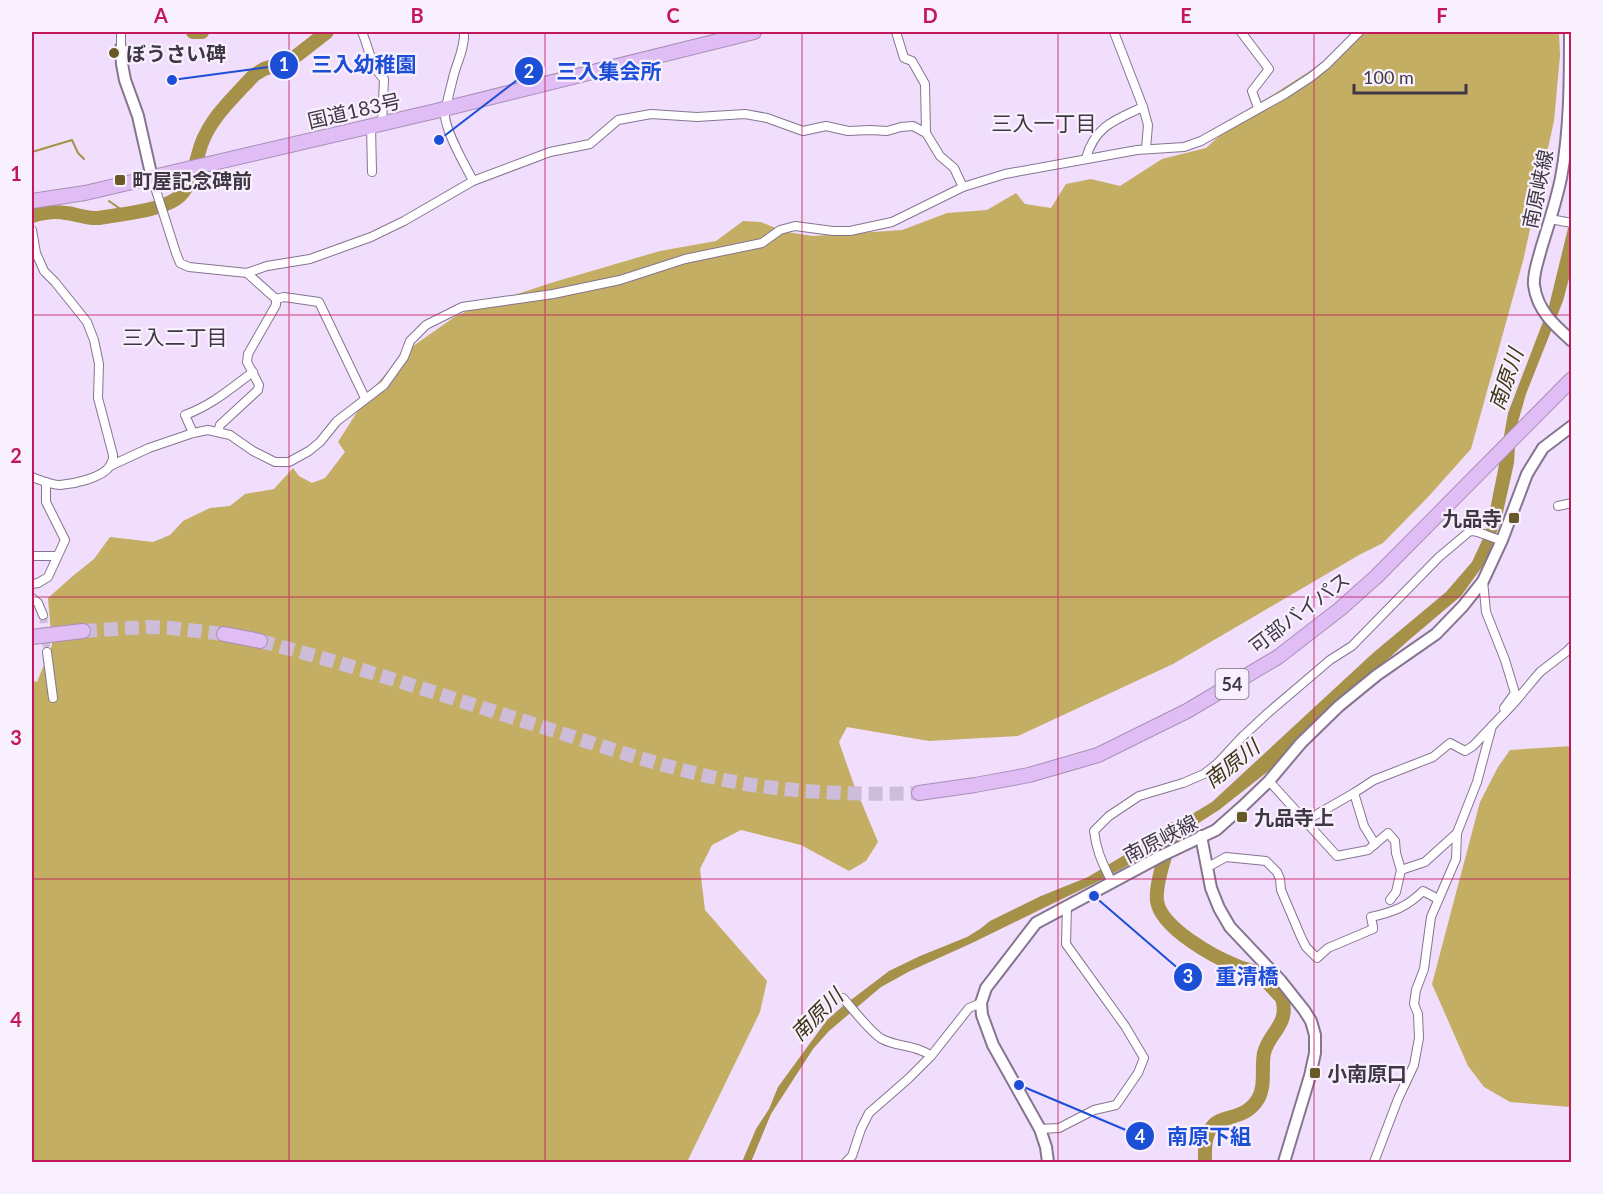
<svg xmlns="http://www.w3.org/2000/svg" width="1603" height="1194" font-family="Lato,'Noto Sans JP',sans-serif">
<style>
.forest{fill:#c3ae64}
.water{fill:#a59147}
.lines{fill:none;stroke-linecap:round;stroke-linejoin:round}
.stream{stroke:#a59147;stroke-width:2}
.river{stroke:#a59147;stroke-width:14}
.street-tunnel{stroke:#cdbdd8;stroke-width:8;stroke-dasharray:8 4;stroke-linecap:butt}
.highway-tunnel{stroke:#cdbdd8;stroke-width:14;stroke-dasharray:14 7;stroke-linecap:butt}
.street-casing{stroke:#867590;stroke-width:10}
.secondary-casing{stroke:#867590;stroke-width:14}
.highway-casing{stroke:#a88fb7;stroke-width:16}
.street{stroke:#fff;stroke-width:8}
.secondary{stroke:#fff;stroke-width:10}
.highway{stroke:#e0bef5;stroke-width:14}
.grid{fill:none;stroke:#c2185b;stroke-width:1.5;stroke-opacity:0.55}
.poi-dot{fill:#675a27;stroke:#f8f0fd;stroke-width:2}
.labels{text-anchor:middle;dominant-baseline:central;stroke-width:4.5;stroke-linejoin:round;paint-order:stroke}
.shield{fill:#f8f0fd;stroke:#766f7c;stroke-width:1.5}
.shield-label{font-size:18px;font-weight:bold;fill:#3f3844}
.poi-label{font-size:20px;font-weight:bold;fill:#3f3844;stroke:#f8f0fd;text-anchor:start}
.street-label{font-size:20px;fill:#3f3844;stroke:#f8f0fd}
.neighbourhood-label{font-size:21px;fill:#3f3844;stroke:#f8f0fd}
.water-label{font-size:21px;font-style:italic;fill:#3d3413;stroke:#f8f0fd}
.leader{fill:none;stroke:#1d4ed8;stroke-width:2}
.callout-dot{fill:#1d4ed8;stroke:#f8f0fd;stroke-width:2}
.mark-label{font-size:18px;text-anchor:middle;font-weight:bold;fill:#fff}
.callout-label{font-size:21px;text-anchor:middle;font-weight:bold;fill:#1d4ed8;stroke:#f8f0fd;stroke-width:4.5;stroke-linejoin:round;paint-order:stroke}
.neatline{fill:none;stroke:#c2185b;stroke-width:2}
.grid-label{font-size:20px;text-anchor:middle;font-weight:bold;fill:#c2185b}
</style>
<rect width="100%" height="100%" fill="#f1defd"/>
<g class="forest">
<path d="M1361,32h198l1,24 -6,65 -31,140 -52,188 -43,48 -45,46 -24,12 -186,109 -155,72 -89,5 -82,-14 -8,15 14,40 25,60 -12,19 -17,10 -48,-26 -60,-15 -29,15 -12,24 5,41 62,71 -7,31 -73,150h-655v-481l5,1 15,-37 -4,-47 26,-23 20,-16 16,-22 43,5 17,-7 13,-14 27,-13 20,-2 15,-12 29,-5 19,-21 6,8 13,7 13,-5 20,-26 -7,-10 31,-49 37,-42 50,-35 21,-9 77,-25 106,-31 56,-10 27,-20 18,1 25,10 27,4 89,-6 45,-17 40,-3 29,-17 9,11 26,4 15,-24 25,-5 29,7 42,-27 44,-11 40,-36 81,-52z"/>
<path d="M1571,746v361l-61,-5 -26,-15 -16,-21 -36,-82 48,-182 18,-35 12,-17z"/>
</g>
<path class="water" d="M1571,216v55l-8,30 -37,93 -10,35 -2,34 -12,54 -15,43 -26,36 -52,44 -80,72 -58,57 -52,41 -61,39 -59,32 -127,62 -62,28 -29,16 -52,44 -16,18 -42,65 -20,48h-9l14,-33 13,-20 9,-22 49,-67 16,-14 46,-35 31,-15 47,-19 13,-8 10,-8 51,-25 47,-19 124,-75 161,-149 73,-61 26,-30 13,-28 13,-64 10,-57 41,-107z"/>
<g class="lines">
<g class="stream">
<path d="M32,152l40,-12 6,13 6,6"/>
<path d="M109,201l17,12"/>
</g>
<g class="river">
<path d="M193,32h9"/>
<path d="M32,216c10,-3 23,-5 34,-3 11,1 21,6 33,5 22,-4 59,-7 77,-19 16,-11 19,-36 25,-54 10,-28 33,-48 53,-70l10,-6 27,-9 36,-28"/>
<path d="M1173,829c-5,20 -18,53 -16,72 4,27 57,56 80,65 6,3 12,3 18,6 10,6 18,17 27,26 8,27 -13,34 -18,55 -3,15 2,32 -6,46 -13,22 -37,15 -46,28 -8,9 -7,24 -7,35"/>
</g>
<path class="street-tunnel" d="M43,615l4,37"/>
<g class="highway-tunnel">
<path d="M83,631l64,-4 24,1 53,6"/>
<path d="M260,641c100,26 197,59 295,90 64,21 130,43 197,54 56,8 111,10 167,8"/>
</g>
<defs>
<g id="street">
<path d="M121,32v16"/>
<path d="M362,32c7,16 9,35 22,47l-2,45"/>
<path d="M464,32c1,15 -6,28 -10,42 -3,12 -6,23 -8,34 -7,14 20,58 27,73"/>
<path d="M896,32l8,26 8,3 13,23 1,49 14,23 14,12 9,19"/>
<path d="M1114,32l29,75 5,18 -2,24"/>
<path d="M1241,32l28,37 -17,22 6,17"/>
<path d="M371,126l1,46"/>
<path d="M1086,158c9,-32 29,-38 57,-51"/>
<path d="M152,178l24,75 4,10 9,4 58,6 20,-7 43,-7 61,-22 33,-16 69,-40 77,-29 40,-8 28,-24 33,-6 46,3 48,-3 22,4 36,13 23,-5 22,5 22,-1 17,1 14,-4 12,-1 13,7"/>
<path d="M1550,219l22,4"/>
<path d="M32,230l4,23 8,18 11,11 32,40 7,18 5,24 -1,34 15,57v4l-3,7"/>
<path d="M247,273l29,26"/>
<path d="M276,299l8,-2 35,5 46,96"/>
<path d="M218,432l2,-7 38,-35 1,-5 -12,-23 1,-8 28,-49v-6"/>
<path d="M193,433l-8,-18c27,-10 45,-26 68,-43"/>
<path d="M32,477c8,3 19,8 28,8 14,-1 42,-7 50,-19l39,-18 44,-15 15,-3 22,5 23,16 22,11h14l20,-11 11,-9 17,-21 47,-36 20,-28 6,-16 16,-16 36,-18 91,-13 67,-14 65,-21 77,-16 18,-13 15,-4 38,5h17l42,-9 71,-35 42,-13 132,-24 47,-3 17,-6 84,-47 26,-17 15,-12 33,-33"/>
<path d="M1558,506l14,-3"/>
<path d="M32,556h25"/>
<path d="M1483,581l3,31 19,48 10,33 -11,15"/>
<path d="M32,584l6,-1 10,-6 17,-37 -19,-38v-20"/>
<path d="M32,598l6,5 5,12"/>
<path d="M47,652l6,46"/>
<path d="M1269,781l68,75 31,-6 20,-17 7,8 1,12 5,17 -5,22 -6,8"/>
<path d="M1354,793l10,33 11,18"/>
<path d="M1307,820l47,-27 20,-13 59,-23 17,-14 15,8 8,-5 41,-43 26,-31 26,-20 6,-6"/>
<path d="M1208,867l18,-10 40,4 11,11 3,7 1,11 20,47 5,10 11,11 11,-10 45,-19"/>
<path d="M1401,870l24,-8 32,-29"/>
<path d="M1112,883c-9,-20 -15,-29 -18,-52l15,-15 30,-20 44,-13 21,-9 14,-11 24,-26 27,-25 61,-52 22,-14 87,-89 31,-26c12,0 21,8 32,9"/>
<path d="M1373,927l-2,-10c22,-5 36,-10 52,-26l15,8"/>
<path d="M843,998c9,10 28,35 39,41 15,8 35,6 49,17"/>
<path d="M1040,1129l19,-1 35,-18 22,-5 22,-32 6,-15 -19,-32 -59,-82 1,-38"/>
<path d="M846,1162l6,-6 9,-27 8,-16 39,-34 23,-23 38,-48 12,-5"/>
<path d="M1374,1162l24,-63 16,-34 5,-27 -1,-24 -4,-10 2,-14 8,-21 7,-52 25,-58 1,-26 20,-51 15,-56"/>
</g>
<g id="secondary">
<path d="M1570,32c0,48 0,98 -9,146 -5,24 -13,48 -20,71 -3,12 -8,24 -7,36 3,25 20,40 38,56"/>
<path d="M121,48l1,16 3,16 13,36 14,62"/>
<path d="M1201,836l10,52 8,20 11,19 51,54 23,29 7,11 4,14v18l-5,23 -26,86"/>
<path d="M1048,1162l-2,-15 -6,-18 -47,-84 -11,-30 -1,-12 5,-15 50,-65 125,-67 55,-26 27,-24 26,-25 32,-38 38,-37 38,-31 59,-41 27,-28 20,-25 19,-41 25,-66 16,-26 29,-22"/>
</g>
<g id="highway">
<path d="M32,201l53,-8 351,-82 318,-79"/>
<path d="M224,634l36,7"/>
<path d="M32,637l51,-6"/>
<path d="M919,793l56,-8 54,-10 69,-20 89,-44 91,-54 62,-48 37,-33 195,-197"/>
</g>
</defs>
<use href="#street" class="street-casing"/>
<use href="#secondary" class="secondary-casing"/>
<use href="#highway" class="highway-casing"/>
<use href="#street" class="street"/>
<use href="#secondary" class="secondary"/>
<use href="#highway" class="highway"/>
</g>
<path class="grid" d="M289,32v1130M545,32v1130M802,32v1130M1058,32v1130M1314,32v1130M32,315h1540M32,597h1540M32,879h1540"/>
<g class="poi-dot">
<circle cx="114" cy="53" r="6"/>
<rect x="114" y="174" width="12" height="12" rx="3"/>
<rect x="1508" y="512" width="12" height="12" rx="3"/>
<rect x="1236" y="811" width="12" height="12" rx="3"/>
<rect x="1309" y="1067" width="12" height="12" rx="3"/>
</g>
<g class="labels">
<rect class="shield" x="1215.5" y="669" width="33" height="30" rx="4.5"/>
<g class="shield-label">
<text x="1232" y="684">54</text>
</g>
<g class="poi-label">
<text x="126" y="53">ぼうさい碑</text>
<text x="132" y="180">町屋記念碑前</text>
<text x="1502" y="518" text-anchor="end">九品寺</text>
<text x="1254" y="817">九品寺上</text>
<text x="1327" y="1073">小南原口</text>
</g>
<g class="street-label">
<text transform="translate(354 110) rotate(-13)">国道183号</text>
<text transform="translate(1537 189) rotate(-78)">南原峡線</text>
<text transform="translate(1299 612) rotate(-37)">可部バイパス</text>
<text transform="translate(1160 838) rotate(-27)">南原峡線</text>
</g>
<g class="neighbourhood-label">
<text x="1044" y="122">三入一丁目</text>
<text x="175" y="336">三入二丁目</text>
</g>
<g class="water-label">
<text transform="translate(1505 379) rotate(-71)">南原川</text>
<text transform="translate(1231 763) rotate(-38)">南原川</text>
<text transform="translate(816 1014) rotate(-45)">南原川</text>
</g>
</g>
<path class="leader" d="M172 80L284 65M439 140L529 71M1094 896L1188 977M1019 1085L1140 1136"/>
<g class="callout-dot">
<circle cx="172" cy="80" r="6"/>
<circle cx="439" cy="140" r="6"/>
<circle cx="1094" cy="896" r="6"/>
<circle cx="1019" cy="1085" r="6"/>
<circle cx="284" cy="65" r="15"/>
<circle cx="529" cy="71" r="15"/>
<circle cx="1188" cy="977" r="15"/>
<circle cx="1140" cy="1136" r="15"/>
</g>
<g class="mark-label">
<text x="284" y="71">1</text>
<text x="529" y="78">2</text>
<text x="1188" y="983">3</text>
<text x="1140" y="1143">4</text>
</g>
<g class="callout-label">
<text x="364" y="72">三入幼稚園</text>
<text x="609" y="79">三入集会所</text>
<text x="1247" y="984">重清橋</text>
<text x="1209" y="1144">南原下組</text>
</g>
<rect width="1603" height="1194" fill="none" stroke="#f8f0fd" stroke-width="66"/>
<path d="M1354 84v9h112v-9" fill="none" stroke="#3f3844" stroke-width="3"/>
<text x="1363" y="84" font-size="18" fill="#3f3844" stroke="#f8f0fd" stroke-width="4.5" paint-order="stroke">100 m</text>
<rect x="33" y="33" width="1537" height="1128" class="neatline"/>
<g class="grid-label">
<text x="161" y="23">A</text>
<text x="417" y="23">B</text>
<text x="673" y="23">C</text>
<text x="930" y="23">D</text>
<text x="1186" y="23">E</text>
<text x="1442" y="23">F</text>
<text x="16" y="181">1</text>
<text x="16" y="463">2</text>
<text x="16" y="745">3</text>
<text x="16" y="1027">4</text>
</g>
</svg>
